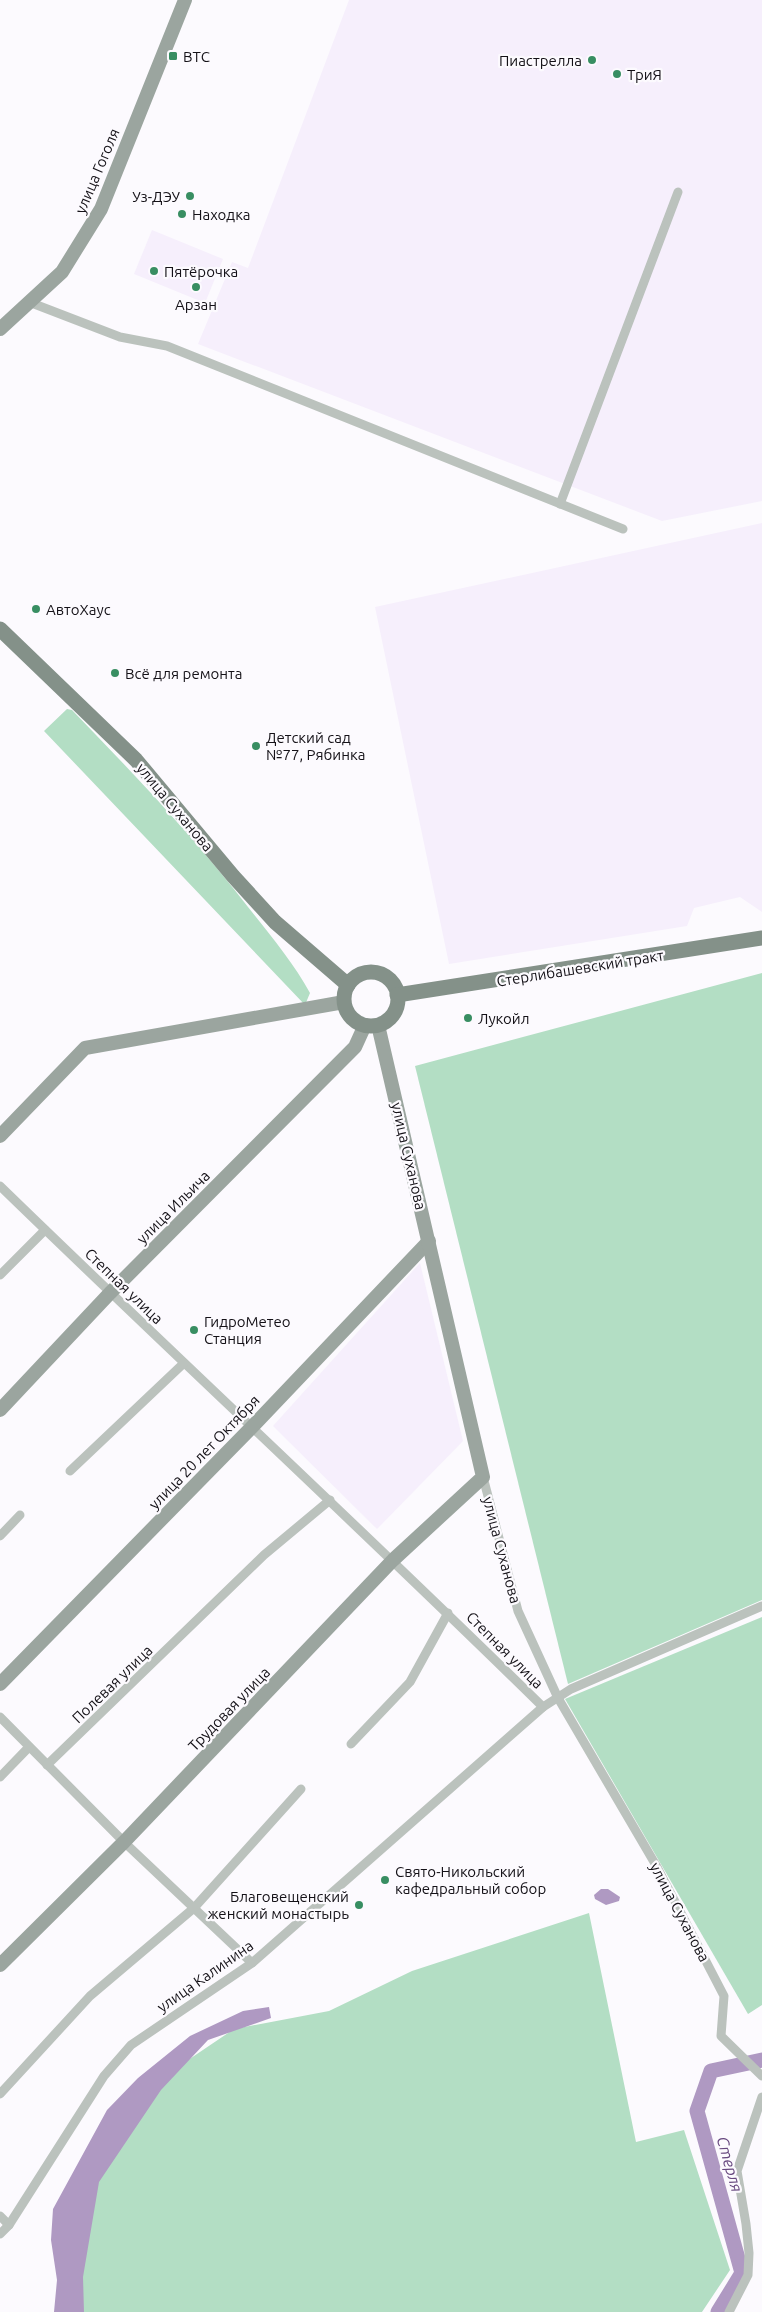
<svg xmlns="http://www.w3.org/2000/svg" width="762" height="2312" font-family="Ubuntu,sans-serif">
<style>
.built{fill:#f6effc}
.green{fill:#b3dec4}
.water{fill:#af99c2}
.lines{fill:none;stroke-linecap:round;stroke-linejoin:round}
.river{stroke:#af99c2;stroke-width:15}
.street{stroke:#bbc2bd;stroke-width:9}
.secondary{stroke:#9ba59f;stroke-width:14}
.primary{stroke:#849189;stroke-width:15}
.poi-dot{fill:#388e62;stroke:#fcfafe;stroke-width:2}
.labels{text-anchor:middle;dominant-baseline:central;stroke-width:4.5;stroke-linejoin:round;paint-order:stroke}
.poi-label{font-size:15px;fill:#141117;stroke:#fcfafe;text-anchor:start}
.street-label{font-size:15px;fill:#141117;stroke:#fcfafe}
.water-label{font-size:16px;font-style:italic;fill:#67487f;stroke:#fcfafe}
</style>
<rect width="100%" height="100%" fill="#fcfafe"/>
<g class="built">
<path d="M349,0h413v501l-100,20 -464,-177 34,-82 16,6z"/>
<path d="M152,230l71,29 -18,44 -71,-29z"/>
<path d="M762,523v389l-22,-15 -46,11 -7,18 -238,38 -74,-357z"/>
<path d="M420,1263l43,178 -86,88 -104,-103z"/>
</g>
<g class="green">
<path d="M67,709l5,1c61,63 122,127 176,197 22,28 45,55 62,86l-5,12 -261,-274z"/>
<path d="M762,973v627l-194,84 -153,-618z"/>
<path d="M762,1617v388l-14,9 -183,-315z"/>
<path d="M589,1913l47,229 48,-12 46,140 -28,42h-619l-8,-35 19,-95 63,-101 77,-52 95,-18 83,-40z"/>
</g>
<g class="water">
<path d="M601,1889h7l12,8 -1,4 -13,4 -11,-6 -1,-4z"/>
<path d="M269,2007l2,11 -63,22 -47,50 -62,92 -16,95 1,35h-30l3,-32 -6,-40 2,-31 54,-99 31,-32 52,-42 53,-25z"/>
</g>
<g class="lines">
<path class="river" d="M718,2312l24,-39 -45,-162 14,-40 51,-11"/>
<g class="street">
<path d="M29,302l91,35 47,9 456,183"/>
<path d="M560,504l118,-312"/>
<path d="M0,1186c180,175 364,345 543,521"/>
<path d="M0,1275l45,-45"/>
<path d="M70,1471l114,-108"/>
<path d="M483,1477l35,134 40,87 99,169 67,129 -3,40 41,40"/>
<path d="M0,1536l20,-21"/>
<path d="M0,1717l124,125 128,121"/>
<path d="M351,1744l59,-62 38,-69"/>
<path d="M47,1765l217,-210 66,-55"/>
<path d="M0,1777l29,-30"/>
<path d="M0,2094l90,-98 104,-88 107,-119"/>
<path d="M0,2216l9,9"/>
<path d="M0,2234l9,-9 95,-149 27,-31 121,-82 291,-256 28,-18 191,-83"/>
<path d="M729,2312l19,-37 1,-22 -3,-29 -9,-53 25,-74"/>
</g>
<g class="secondary">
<path d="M0,329l62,-57 39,-63 84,-209"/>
<path d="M0,1136l85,-88 259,-46"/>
<path d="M0,1410l110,-117 245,-246 10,-22"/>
<path d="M0,1684l252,-257 177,-186"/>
<path d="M0,1965l124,-123 269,-282 90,-83 -105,-452"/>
</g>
<g class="primary">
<path d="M0,629l136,131 97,116 42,46 73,63"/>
<circle cx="371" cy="999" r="27"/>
<path d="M397,995l365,-57"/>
</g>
</g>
<g class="poi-dot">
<rect x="168" y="51" width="10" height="10" rx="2.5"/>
<circle cx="592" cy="60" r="5"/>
<circle cx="617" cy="74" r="5"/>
<circle cx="190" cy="196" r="5"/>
<circle cx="182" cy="214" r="5"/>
<circle cx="154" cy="271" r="5"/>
<circle cx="196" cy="287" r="5"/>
<circle cx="36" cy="609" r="5"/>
<circle cx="115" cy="673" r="5"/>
<circle cx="256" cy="746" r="5"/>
<circle cx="468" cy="1018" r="5"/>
<circle cx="194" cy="1330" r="5"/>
<circle cx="385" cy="1880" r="5"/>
<circle cx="359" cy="1905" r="5"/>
</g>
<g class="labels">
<g class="poi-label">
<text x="183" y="56">ВТС</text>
<text x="582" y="60" text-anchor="end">Пиастрелла</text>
<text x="627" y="74">ТриЯ</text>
<text x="180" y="196" text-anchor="end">Уз-ДЭУ</text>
<text x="192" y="214">Находка</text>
<text x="164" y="271">Пятёрочка</text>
<text x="196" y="304" text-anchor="middle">Арзан</text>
<text x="46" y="609">АвтоХаус</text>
<text x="125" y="673">Всё для ремонта</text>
<text x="266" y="737">Детский сад<tspan x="266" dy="17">№77, Рябинка</tspan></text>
<text x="478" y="1018">Лукойл</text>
<text x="204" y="1321">ГидроМетео<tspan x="204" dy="17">Станция</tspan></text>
<text x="395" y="1871">Свято-Никольский<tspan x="395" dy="17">кафедральный собор</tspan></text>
<text x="349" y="1896" text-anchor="end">Благовещенский<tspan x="349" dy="17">женский монастырь</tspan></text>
</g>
<g class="street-label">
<text transform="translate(97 171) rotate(-67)">улица Гоголя</text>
<text transform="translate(175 807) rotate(50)">улица Суханова</text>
<text transform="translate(580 968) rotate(-9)">Стерлибашевский тракт</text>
<text transform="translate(409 1156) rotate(77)">улица Суханова</text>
<text transform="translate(173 1207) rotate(-45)">улица Ильича</text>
<text transform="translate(124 1286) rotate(44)">Степная улица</text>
<text transform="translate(204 1452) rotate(-46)">улица 20 лет Октября</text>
<text transform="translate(502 1550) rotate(75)">улица Суханова</text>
<text transform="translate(505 1650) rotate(45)">Степная улица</text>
<text transform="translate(112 1684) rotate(-44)">Полевая улица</text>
<text transform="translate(229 1709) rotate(-46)">Трудовая улица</text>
<text transform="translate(680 1912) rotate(62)">улица Суханова</text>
<text transform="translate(205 1976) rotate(-35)">улица Калинина</text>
</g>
<g class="water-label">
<text transform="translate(730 2164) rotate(74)">Стерля</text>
</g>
</g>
</svg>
